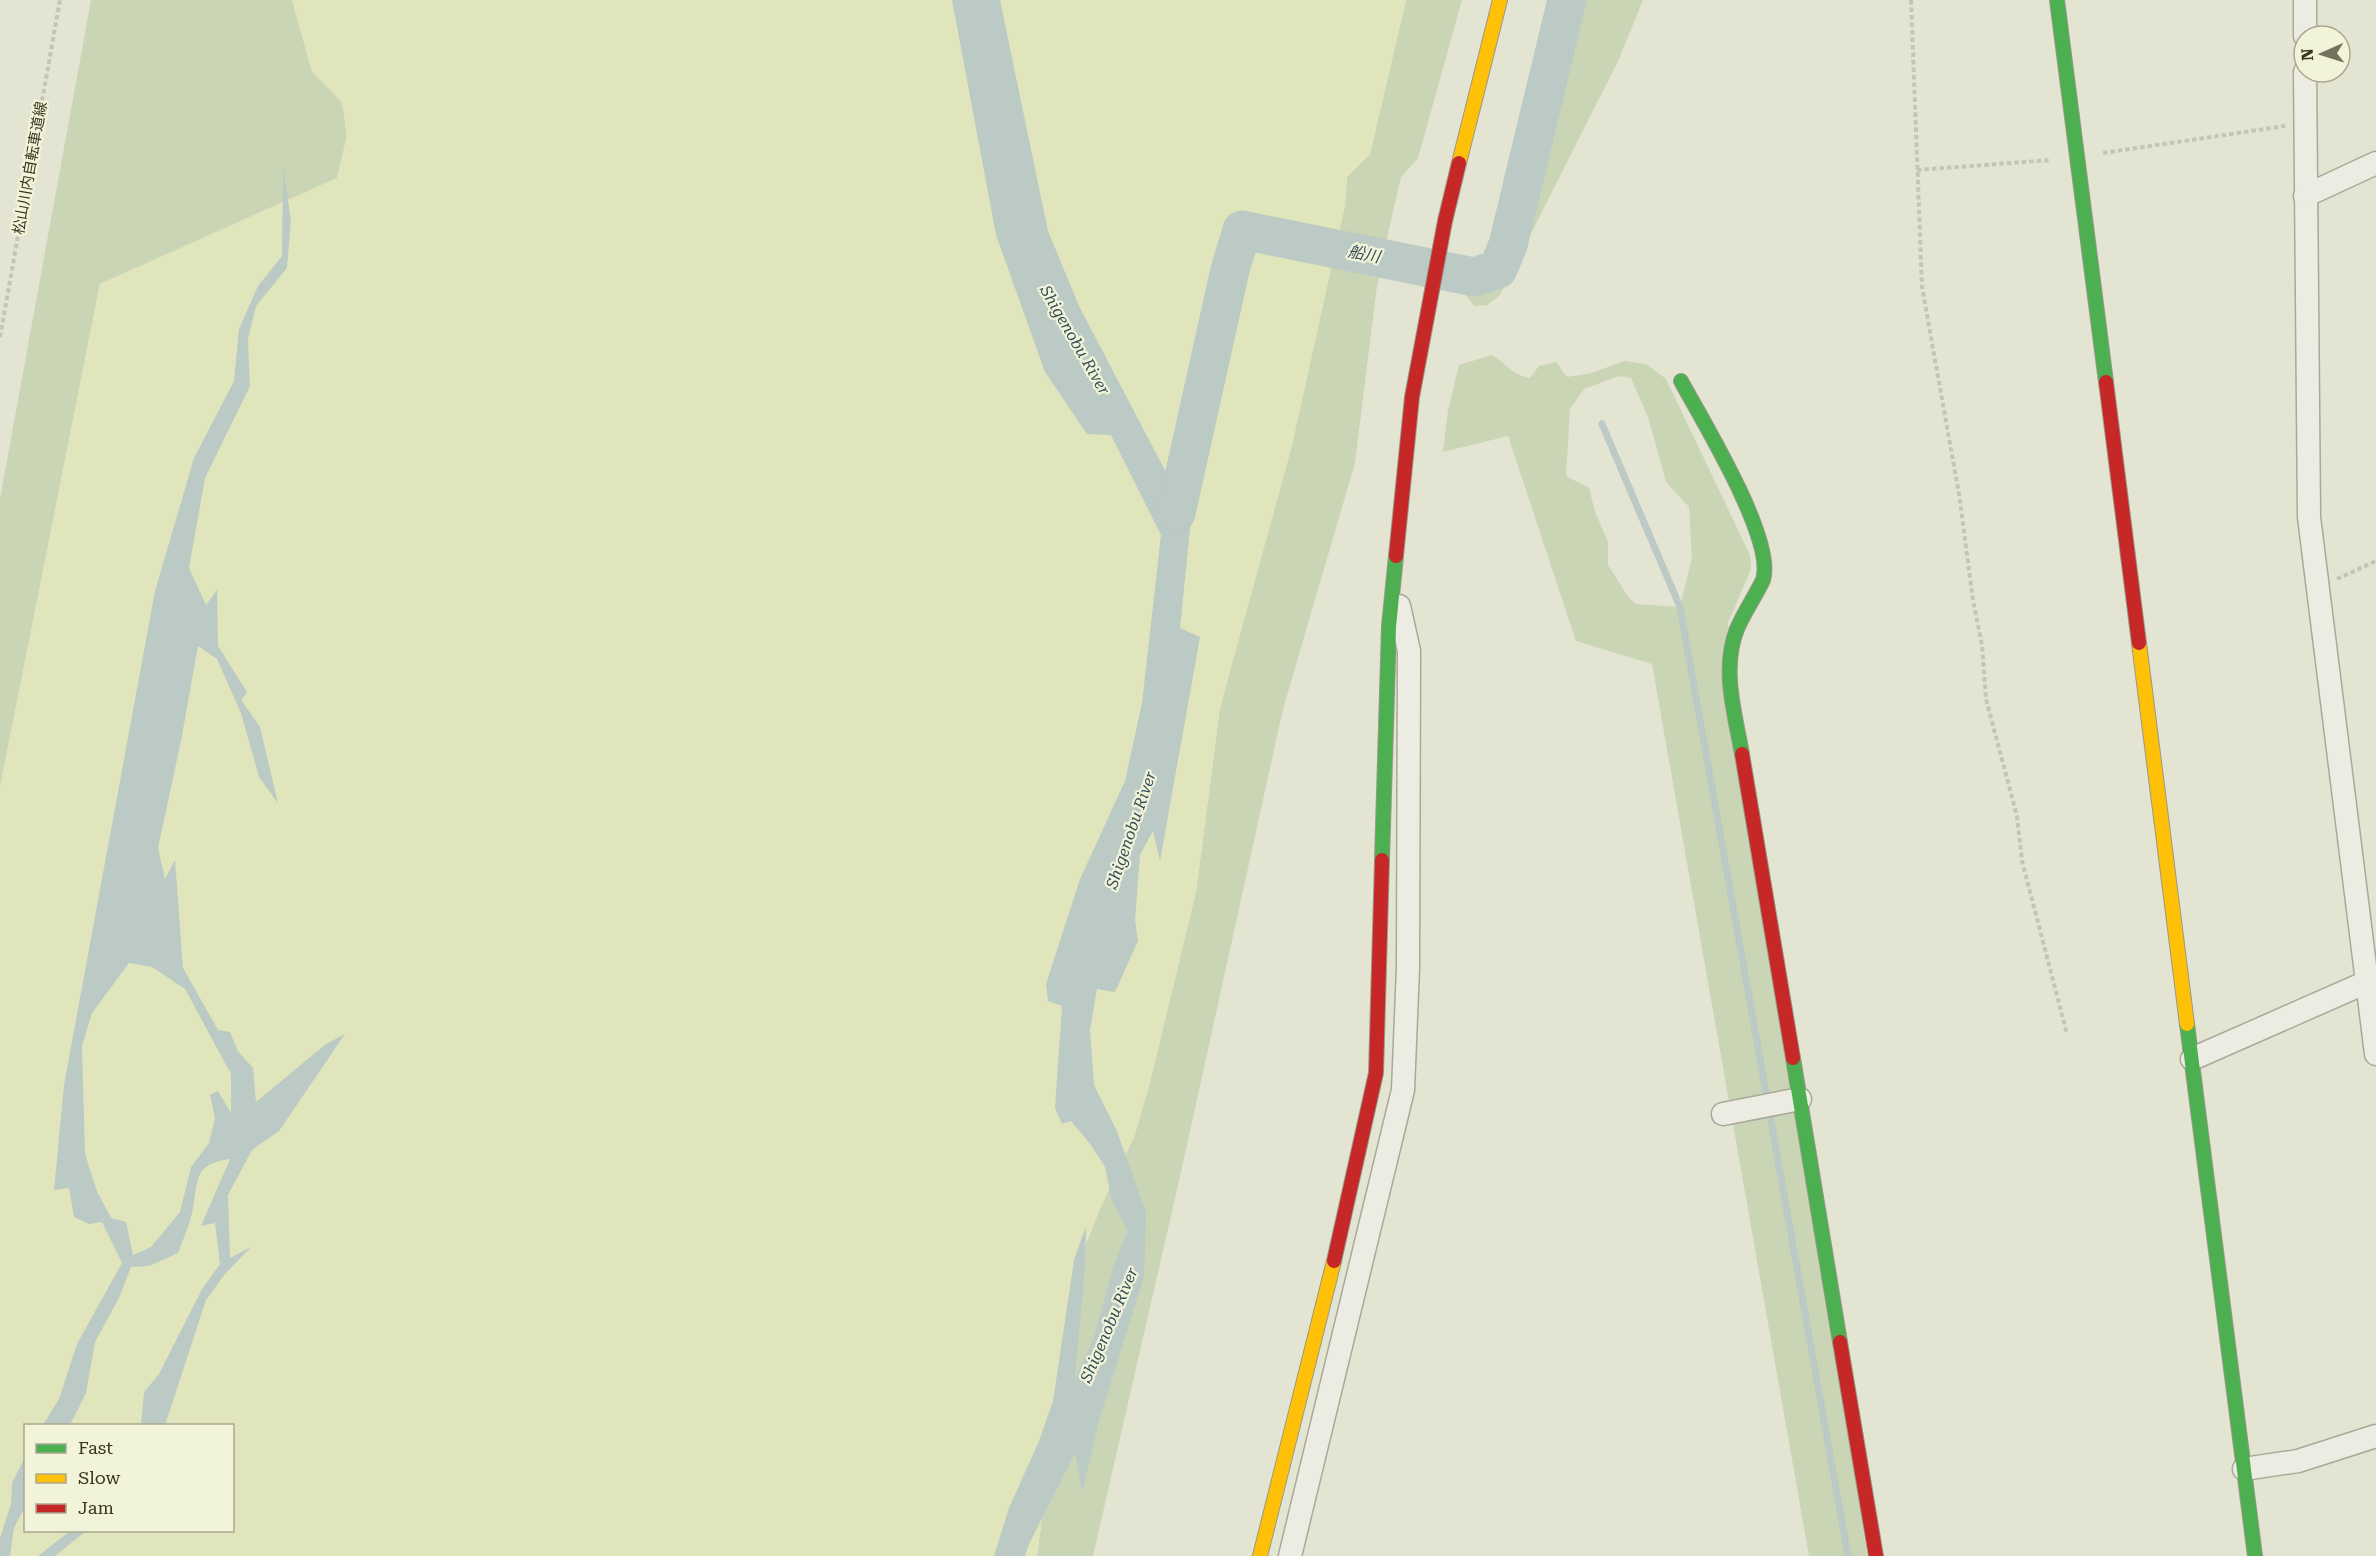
<svg xmlns="http://www.w3.org/2000/svg" width="2376" height="1556" font-family="'Roboto Serif','Noto Sans JP',serif">
<style>
.green{fill:#cad5b5;fill-rule:evenodd}
.sand{fill:#e1e5bb;fill-rule:evenodd}
.water{fill:#bbcac5;fill-rule:evenodd}
.lines{fill:none;stroke-linecap:round;stroke-linejoin:round}
.stream{stroke:#bbcac5;stroke-width:7}
.river{stroke:#bbcac5;stroke-width:39}
.street-casing{stroke:#a9a999;stroke-width:25}
.fast-casing{stroke:#99988a;stroke-width:16}
.slow-casing{stroke:#99988a;stroke-width:16}
.jam-casing{stroke:#99988a;stroke-width:16}
.path{stroke:#c4c5b8;stroke-width:4;stroke-dasharray:4.5 3;stroke-linecap:butt}
.street{stroke:#ecece2;stroke-width:22}
.fast{stroke:#4caf50;stroke-width:14}
.slow{stroke:#ffc107;stroke-width:14}
.jam{stroke:#c62828;stroke-width:14}
.labels{text-anchor:middle;dominant-baseline:central;stroke-width:4.5;stroke-linejoin:round;paint-order:stroke}
.street-label{font-size:15px;fill:#393522;stroke:#f2f4d9}
.water-label{font-size:16px;font-style:italic;fill:#324d57;stroke:#f2f4d9}
</style>
<rect width="100%" height="100%" fill="#e3e4d1"/>
<g class="green">
<path d="M91,0h201l20,71 30,31 5,34 -10,42 -237,106 -100,503v-288z"/>
<path d="M1406,0h56l-44,158 -17,19 -13,56 -11,53 -22,177 -72,246 -102,463 -88,384h-56l38,-284 74,-186 47,-194 24,-184 125,-502 2,-29 23,-23z"/>
<path d="M1573,0h70l-24,59 -119,236 -13,10 -13,1 -9,-12 3,-8c21,-8 27,-7 39,-27l37,-136z"/>
<path d="M1492,355c15,9 20,20 38,23l9,-12 17,-4 11,15 25,-4 32,-12 22,3 20,15 84,176 1,14 -23,54 139,933h-58l-157,-892 -76,-23 -68,-205 -65,16 5,-41 11,-46zM1619,376l12,2 17,39 18,65 23,25 3,51 -12,49 -44,-3 -7,-6 -21,-33v-23l-13,-30 -6,-24 -23,-12 4,-67 14,-20z"/>
</g>
<path class="sand" d="M292,0h1114l-36,154 -23,23 -2,29 -53,240 -72,262 -24,184 -47,194 -14,49 -44,93 -16,44 -38,284h-1037v-769l100,-503 237,-106 10,-42 -5,-34 -30,-30zM26,1426h206v104h-206z"/>
<g class="water">
<path d="M952,0h48l48,231 31,75 92,176 21,27 -12,119 20,9 -40,224 -7,-30 -13,24 -5,65 3,21 -23,51 -18,-3 -7,41 4,55 22,44 30,83 -2,64 -45,145 -17,71 -7,-39 -46,91 -4,12h-31l15,-48 30,-67 14,-40 21,-141 12,-34 -1,41 -10,111 18,-38 22,-78 13,-31 -16,-30 -7,-34 -14,-22 -20,-24 -9,3 -7,-16 7,-102 -14,-5 -2,-17 34,-105 45,-98 17,-78 19,-168 -50,-100 -24,-1 -42,-62 -49,-137z"/>
<path d="M283,166l8,55 -4,47 -31,38 -8,33 2,47 -45,92 -16,90 17,37 11,-15 1,56 29,46 -6,8 19,27 18,76 -19,-26 -18,-64 -24,-54 -19,-13 -17,95 -23,107 7,31 10,-19 8,108 35,62 12,2 8,19 15,17 3,34 70,-58 19,-10 -66,97 -27,19 -24,45 2,63 21,-11 -26,27 -19,26 -41,125h-24l3,-33 15,-18 43,-85 18,-25 -5,-41 -14,3 29,-67c-39,5 -31,23 -38,54 -3,13 -9,27 -14,40l-29,13 -18,1 -12,31 -24,44 -9,51 -16,32h-27l16,-26 18,-55 45,-81 -20,-41 -13,2 -15,-7 -5,-29 -15,2 10,-105 91,-494 39,-133 40,-77 5,-52 19,-43 24,-30zM129,963l23,4 33,22 46,85v39l-13,-22 -8,4 5,23 -6,25 -18,24 -11,45 -29,35 -18,8 -7,-33 -15,-4 -14,-27 -12,-37 -3,-108 10,-33z"/>
<path d="M25,1457v50l-11,21 -4,28h-10v-18l11,-34 1,-21z"/>
<path d="M70,1531h16l-31,25h-17z"/>
</g>
<g class="lines">
<path class="stream" d="M1602,424l78,183 168,949"/>
<path class="river" d="M1176,513l54,-243 12,-40 232,47 24,-8 10,-24 59,-245"/>
<defs>
<g id="street">
<path d="M2305,36v-36"/>
<path d="M2305,72l4,445 67,537"/>
<path d="M2305,196l71,-33"/>
<path d="M2192,1059l184,-81"/>
<path d="M1723,1114l77,-15"/>
<path d="M2244,1469l54,-8 78,-25"/>
<path d="M1290,1556l113,-466 5,-122 1,-317 -10,-45"/>
</g>
<g id="fast">
<path d="M2057,0l49,382"/>
<path d="M1681,381c21,39 95,159 82,199 -8,17 -19,32 -26,49 -16,40 -2,85 5,125"/>
<path d="M1382,860l7,-234 7,-70"/>
<path d="M2187,1024l68,532"/>
<path d="M1793,1058l47,284"/>
</g>
<g id="slow">
<path d="M1459,163l41,-163"/>
<path d="M2139,643l48,381"/>
<path d="M1260,1556l74,-295"/>
</g>
<g id="jam">
<path d="M2106,382l33,261"/>
<path d="M1396,556l16,-159 33,-176 14,-58"/>
<path d="M1742,754l51,304"/>
<path d="M1334,1261l42,-188 6,-213"/>
<path d="M1840,1342l36,214"/>
</g>
</defs>
<use href="#street" class="street-casing"/>
<use href="#fast" class="fast-casing"/>
<use href="#slow" class="slow-casing"/>
<use href="#jam" class="jam-casing"/>
<g class="path">
<path d="M1911,0l11,287 37,207 14,106 9,45 4,54 31,117 5,45 45,173"/>
<path d="M2103,153l182,-27"/>
<path d="M1917,170l134,-10"/>
<path d="M0,337l60,-337"/>
<path d="M2337,579l39,-18"/>
</g>
<use href="#street" class="street"/>
<use href="#fast" class="fast"/>
<use href="#slow" class="slow"/>
<use href="#jam" class="jam"/>
</g>
<g class="labels">
<g class="street-label">
<text transform="translate(30 168) rotate(-80)">松山川内自転車道線</text>
</g>
<g class="water-label">
<text transform="translate(1364 254) rotate(11)">船川</text>
<text transform="translate(1075 340) rotate(60)">Shigenobu River</text>
<text transform="translate(1131 830) rotate(-71)">Shigenobu River</text>
<text transform="translate(1109 1325) rotate(-67)">Shigenobu River</text>
</g>
</g>
<rect x="24" y="1424" width="210" height="108" fill="#f2f4d9" stroke="#a8a890" stroke-width="1.5"/>
<rect x="36" y="1444" width="30" height="9" fill="#4caf50" stroke="#a8a890" stroke-width="1.5"/>
<text x="78" y="1454" font-size="18" fill="#393522">Fast</text>
<rect x="36" y="1474" width="30" height="9" fill="#ffc107" stroke="#a8a890" stroke-width="1.5"/>
<text x="78" y="1484" font-size="18" fill="#393522">Slow</text>
<rect x="36" y="1504" width="30" height="9" fill="#c62828" stroke="#a8a890" stroke-width="1.5"/>
<text x="78" y="1514" font-size="18" fill="#393522">Jam</text>
<g transform="translate(2322 54) rotate(267)"><circle r="28" fill="#f2f4d9" stroke="#a8a890" stroke-width="1.5"/>
<path d="M0-4.5L10 22L0 15L-10 22Z" fill="#74725f"/>
<text y="-9" font-size="16" font-weight="bold" text-anchor="middle" fill="#393522">N</text>
</g>
</svg>
